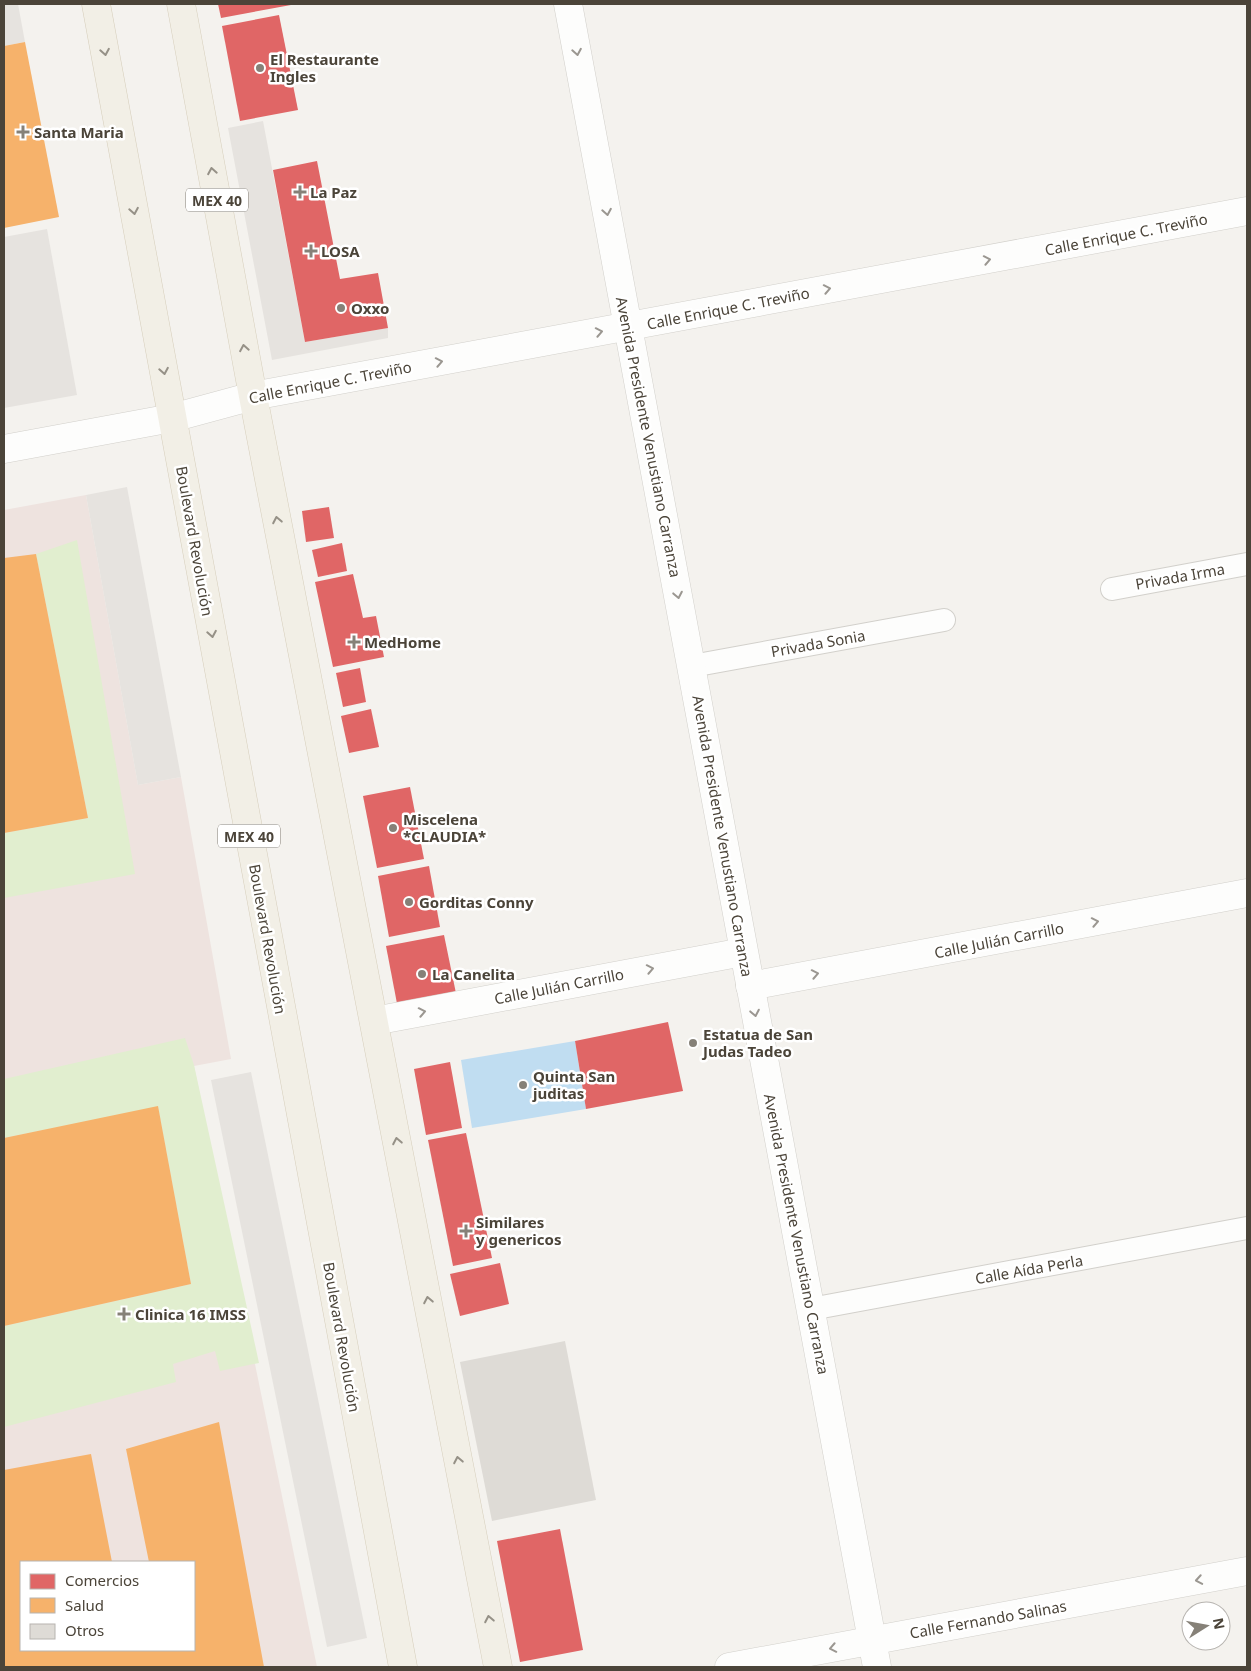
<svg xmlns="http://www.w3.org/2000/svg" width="1251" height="1671" font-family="'Noto Sans',sans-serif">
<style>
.medical{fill:#eee3df;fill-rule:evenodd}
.green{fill:#e1eecf}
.parking{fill:#e6e3df}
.water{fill:#c0ddf1}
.shops{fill:#e06666}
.health{fill:#f6b26b}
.building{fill:#dedbd6}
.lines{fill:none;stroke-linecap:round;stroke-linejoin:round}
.lane-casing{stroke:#d2d0cb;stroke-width:24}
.street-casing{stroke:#d2d0cb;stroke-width:29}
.primary-casing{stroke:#d6cebb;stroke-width:29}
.lane{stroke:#fdfdfc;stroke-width:22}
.street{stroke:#fdfdfc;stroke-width:28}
.primary{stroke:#f2efe6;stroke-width:28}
.oneway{stroke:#969187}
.oneway2{stroke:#9b9791}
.poi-dot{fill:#868178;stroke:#fff;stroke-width:2}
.labels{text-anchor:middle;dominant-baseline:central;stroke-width:5;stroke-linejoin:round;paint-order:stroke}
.shield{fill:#fff;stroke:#817c74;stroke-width:1}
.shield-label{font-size:14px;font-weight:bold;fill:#4b4439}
.poi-label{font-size:15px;font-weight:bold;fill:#4b4439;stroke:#fff;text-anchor:start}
.street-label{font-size:15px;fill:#4b4439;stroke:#fff}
</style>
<rect width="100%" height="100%" fill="#f4f2ee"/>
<path class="medical" d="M86,495l52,290 43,-8 50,282 -37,7 123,601h-313v-1157zM21,1562h173v88h-173z"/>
<g class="green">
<path d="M77,540l58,334 -131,24v-65l84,-15 -52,-264z"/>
<path d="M185,1038l9,27 65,298 -39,8 -5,-20 -42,13 3,18 -172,45v-101l187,-42 -33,-177 -154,31v-59z"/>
</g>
<g class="parking">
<path d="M4,4h14l7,38 -21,4z"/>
<path d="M263,121l42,221 83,-14v10l-116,22 -44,-232z"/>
<path d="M47,229l30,166 -73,13v-171z"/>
<path d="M127,487l54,290 -43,8 -52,-290z"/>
<path d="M251,1072l116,566 -40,9 -116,-567z"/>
</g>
<path class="water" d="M575,1041l11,68 -114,19 -11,-68z"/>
<g class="shops">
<path d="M218,4h73v1l-70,13z"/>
<path d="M279,15l19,95 -58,11 -18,-95z"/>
<path d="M317,161l23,118 38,-6 10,55 -83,14 -32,-172z"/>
<path d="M329,507l5,31 -28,4 -4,-31z"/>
<path d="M342,543l5,28 -29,6 -6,-27z"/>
<path d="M353,574l10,44 13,-2 8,41 -51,10 -18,-85z"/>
<path d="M360,668l6,34 -23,5 -7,-34z"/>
<path d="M371,709l8,38 -30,6 -8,-37z"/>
<path d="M410,787l14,72 -47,9 -14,-72z"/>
<path d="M429,866l11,61 -51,10 -11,-61z"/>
<path d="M444,935l14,68 -59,11 -13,-68z"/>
<path d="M668,1022l15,69 -97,18 -11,-68z"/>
<path d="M450,1062l12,66 -36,7 -12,-66z"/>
<path d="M466,1133l26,125 -39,8 -25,-126z"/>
<path d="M500,1263l9,41 -49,12 -10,-42z"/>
<path d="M560,1529l23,121 -63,12 -23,-121z"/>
</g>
<g class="health">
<path d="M25,42l34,175 -55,11v-182z"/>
<path d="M36,554l52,264 -84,15v-275z"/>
<path d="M158,1106l33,178 -187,42v-188z"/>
<path d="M219,1422l45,245h-260v-197l87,-16 21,108h-91v88h173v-88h-45l-23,-113z"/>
</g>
<path class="building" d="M565,1341l31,159 -104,21 -32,-159z"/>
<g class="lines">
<defs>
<g id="lane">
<path d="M1112,589l135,-25"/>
<path d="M692,666l252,-46"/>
<path d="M811,1309l436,-81"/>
</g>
<g id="street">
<path d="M568,4l309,1663"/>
<path d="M4,449l168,-31 81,-22 994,-185"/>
<path d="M750,986l497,-93"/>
<path d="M374,1021l369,-69"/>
<path d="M729,1667l518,-96"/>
</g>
<g id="primary">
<path d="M96,4l307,1663"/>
<path d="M181,4l72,392 245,1271"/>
</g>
</defs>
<use href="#lane" class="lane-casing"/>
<use href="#street" class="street-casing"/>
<use href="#primary" class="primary-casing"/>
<use href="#lane" class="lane"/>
<use href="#street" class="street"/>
<use href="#primary" class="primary"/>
</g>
<defs><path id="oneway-chevron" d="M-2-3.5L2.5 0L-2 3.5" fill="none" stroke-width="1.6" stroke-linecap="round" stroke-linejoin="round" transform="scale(1.25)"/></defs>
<g class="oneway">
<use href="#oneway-chevron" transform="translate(105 52) rotate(80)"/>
<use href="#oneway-chevron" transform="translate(212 171) rotate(-100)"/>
<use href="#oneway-chevron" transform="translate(134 211) rotate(80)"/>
<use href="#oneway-chevron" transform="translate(244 348) rotate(-100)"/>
<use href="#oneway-chevron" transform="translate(164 371) rotate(80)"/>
<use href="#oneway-chevron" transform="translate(277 520) rotate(-101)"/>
<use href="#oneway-chevron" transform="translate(212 634) rotate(80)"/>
<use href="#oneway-chevron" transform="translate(397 1141) rotate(-101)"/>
<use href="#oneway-chevron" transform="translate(428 1300) rotate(-101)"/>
<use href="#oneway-chevron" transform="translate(458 1460) rotate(-101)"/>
<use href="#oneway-chevron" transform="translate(489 1619) rotate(-101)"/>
</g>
<g class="oneway2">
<use href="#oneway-chevron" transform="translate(577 52) rotate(80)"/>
<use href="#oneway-chevron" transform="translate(607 212) rotate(80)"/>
<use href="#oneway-chevron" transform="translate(987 260) rotate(-11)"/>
<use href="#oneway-chevron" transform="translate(827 289) rotate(-11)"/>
<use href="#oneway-chevron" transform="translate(599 332) rotate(-11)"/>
<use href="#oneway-chevron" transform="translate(439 362) rotate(-11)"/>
<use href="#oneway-chevron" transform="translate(678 595) rotate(79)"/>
<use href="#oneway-chevron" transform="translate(1095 922) rotate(-11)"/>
<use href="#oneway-chevron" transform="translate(650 969) rotate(-11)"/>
<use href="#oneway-chevron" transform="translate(815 974) rotate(-11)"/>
<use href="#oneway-chevron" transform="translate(422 1012) rotate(-11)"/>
<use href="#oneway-chevron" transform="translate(755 1013) rotate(79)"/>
<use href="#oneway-chevron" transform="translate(1199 1580) rotate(170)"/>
<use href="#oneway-chevron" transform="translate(833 1648) rotate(169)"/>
</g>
<g class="poi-dot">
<circle cx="260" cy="68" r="5"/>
<path d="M20.5 124.5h5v5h5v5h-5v5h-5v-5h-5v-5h5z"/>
<path d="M297.5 184.5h5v5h5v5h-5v5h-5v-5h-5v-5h5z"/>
<path d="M308.5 243.5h5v5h5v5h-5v5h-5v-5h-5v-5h5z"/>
<circle cx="341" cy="308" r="5"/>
<path d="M351.5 634.5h5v5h5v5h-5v5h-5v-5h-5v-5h5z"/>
<circle cx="393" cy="828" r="5"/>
<circle cx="409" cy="902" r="5"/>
<circle cx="422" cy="974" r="5"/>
<circle cx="693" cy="1043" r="5"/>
<circle cx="523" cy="1085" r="5"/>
<path d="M463.5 1223.5h5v5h5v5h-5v5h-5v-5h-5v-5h5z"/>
<path d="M121.5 1306.5h5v5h5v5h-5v5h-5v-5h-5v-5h5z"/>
</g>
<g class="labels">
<g class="shield">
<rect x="186" y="188.5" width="62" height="23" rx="4"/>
<rect x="218" y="824.5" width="62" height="23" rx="4"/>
</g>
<g class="shield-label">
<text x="217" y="200">MEX 40</text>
<text x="249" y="836">MEX 40</text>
</g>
<g class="poi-label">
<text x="270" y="59">El Restaurante<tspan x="270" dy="17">Ingles</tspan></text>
<text x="34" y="132">Santa Maria</text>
<text x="310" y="192">La Paz</text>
<text x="321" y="251">LOSA</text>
<text x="351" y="308">Oxxo</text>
<text x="364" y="642">MedHome</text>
<text x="403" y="819">Miscelena<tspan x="403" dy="17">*CLAUDIA*</tspan></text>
<text x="419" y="902">Gorditas Conny</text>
<text x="432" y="974">La Canelita</text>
<text x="703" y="1034">Estatua de San<tspan x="703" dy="17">Judas Tadeo</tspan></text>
<text x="533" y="1076">Quinta San<tspan x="533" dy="17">juditas</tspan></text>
<text x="476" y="1222">Similares<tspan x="476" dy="17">y genericos</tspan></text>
<text x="135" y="1314">Clinica 16 IMSS</text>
</g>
<g class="street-label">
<text transform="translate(1126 234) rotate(-11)">Calle Enrique C. Treviño</text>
<text transform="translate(728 308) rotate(-11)">Calle Enrique C. Treviño</text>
<text transform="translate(330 382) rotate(-11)">Calle Enrique C. Treviño</text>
<text transform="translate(649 437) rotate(79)">Avenida Presidente Venustiano Carranza</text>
<text transform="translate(195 541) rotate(80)">Boulevard Revolución</text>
<text transform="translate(1180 576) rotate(-10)">Privada Irma</text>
<text transform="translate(818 643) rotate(-10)">Privada Sonia</text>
<text transform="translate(723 836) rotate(80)">Avenida Presidente Venustiano Carranza</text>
<text transform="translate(268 939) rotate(80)">Boulevard Revolución</text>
<text transform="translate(999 940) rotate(-11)">Calle Julián Carrillo</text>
<text transform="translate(559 986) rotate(-11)">Calle Julián Carrillo</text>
<text transform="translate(797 1234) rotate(79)">Avenida Presidente Venustiano Carranza</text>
<text transform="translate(1029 1269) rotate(-10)">Calle Aída Perla</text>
<text transform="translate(342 1337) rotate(80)">Boulevard Revolución</text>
<text transform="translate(988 1619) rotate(-10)">Calle Fernando Salinas</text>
</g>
</g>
<rect width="1251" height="1671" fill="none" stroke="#4b4439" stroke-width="10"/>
<rect x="20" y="1561" width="175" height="90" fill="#ffffff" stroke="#b7b4b0"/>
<rect x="30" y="1574" width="25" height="15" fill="#e06666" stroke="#b7b4b0"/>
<text x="65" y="1586" font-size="15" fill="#4b4439">Comercios</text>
<rect x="30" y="1598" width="25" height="15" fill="#f6b26b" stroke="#b7b4b0"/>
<text x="65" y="1611" font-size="15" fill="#4b4439">Salud</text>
<rect x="30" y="1624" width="25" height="15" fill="#dedbd6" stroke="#b7b4b0"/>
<text x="65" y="1636" font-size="15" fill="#4b4439">Otros</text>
<g transform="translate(1206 1626) rotate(79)"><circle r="24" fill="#ffffff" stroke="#b7b4b0"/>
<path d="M0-4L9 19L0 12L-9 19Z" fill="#868178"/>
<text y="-8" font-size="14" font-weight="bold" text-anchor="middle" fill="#4b4439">N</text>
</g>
</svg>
